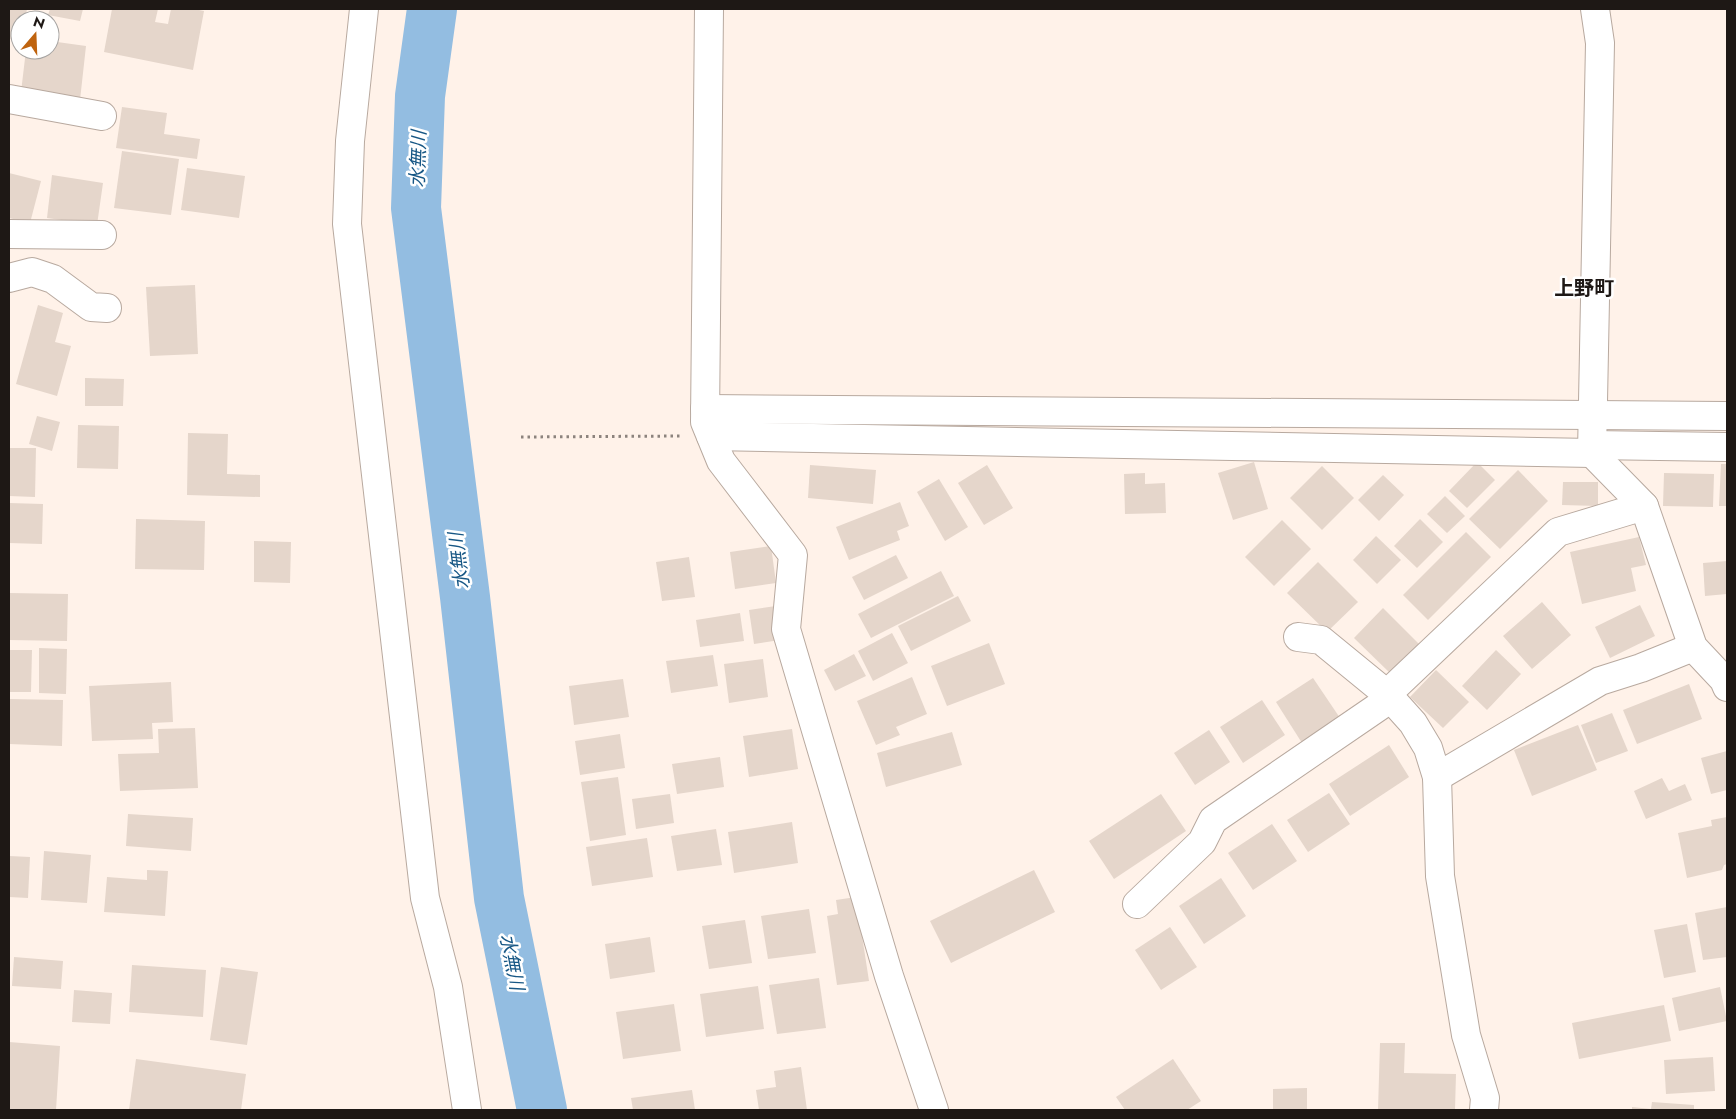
<svg xmlns="http://www.w3.org/2000/svg" width="1736" height="1119" font-family="Jost,'Noto Sans JP',sans-serif">
<style>
.lines{fill:none;stroke-linecap:round;stroke-linejoin:round}
.river{stroke:#93bde1;stroke-width:50}
.building{fill:#e5d6cb}
.minor-casing{stroke:#b8a99f;stroke-width:30}
.path{stroke:#8c837d;stroke-width:3;stroke-dasharray:2.5 4;stroke-linecap:butt}
.minor{stroke:#fff;stroke-width:28}
.labels{text-anchor:middle;dominant-baseline:central;stroke-width:5;stroke-linejoin:round;paint-order:stroke}
.water-label{font-size:19px;font-style:italic;fill:#175785;stroke:#fff}
.quarter-label{font-size:20px;font-weight:bold;fill:#1e1815;stroke:#fff}
</style>
<rect width="100%" height="100%" fill="#fff2e9"/>
<g class="lines">
<path class="river" d="M432,9l-12,87 -4,112 49,389 34,301 43,212"/>
</g>
<g class="building">
<path d="M9,9h18l-2,11h-5v21l-11,-2z"/>
<path d="M50,9h33l-3,12 -32,-6z"/>
<path d="M112,9h46l-3,13 13,2 3,-15h23l10,2 -11,59 -89,-18z"/>
<path d="M50,41l36,5 -6,54 -59,-8 5,-42h24z"/>
<path d="M122,107l45,6 -3,21 36,5 -3,20 -81,-11z"/>
<path d="M122,151l57,8 -8,56 -57,-7z"/>
<path d="M187,168l58,8 -6,42 -58,-8z"/>
<path d="M9,173l32,8 -11,42 -21,-5z"/>
<path d="M52,175l51,8 -6,42 -50,-7z"/>
<path d="M195,285l3,69 -48,2 -4,-69z"/>
<path d="M38,305l25,8 -8,29 16,4 -14,50 -41,-12z"/>
<path d="M85,378l39,1 -1,27h-38z"/>
<path d="M37,416l23,6 -8,29 -23,-7z"/>
<path d="M78,425l41,1 -1,43 -41,-1z"/>
<path d="M188,433l40,1 -1,40 33,1v22l-73,-2z"/>
<path d="M9,448h27l-1,49 -26,-1z"/>
<path d="M1254,462l14,47 -35,11 -15,-47z"/>
<path d="M1477,462l18,18 -28,28 -18,-17z"/>
<path d="M1721,464h6v42h-8z"/>
<path d="M810,465l66,5 -3,34 -65,-6z"/>
<path d="M987,465l26,43 -29,17 -26,-42z"/>
<path d="M1322,466l32,32 -32,32 -32,-32z"/>
<path d="M1518,470l30,31 -48,48 -31,-30z"/>
<path d="M1145,473v11l20,-1 1,30 -41,1 -1,-40z"/>
<path d="M1664,473l50,1 -1,33 -50,-1z"/>
<path d="M1383,475l21,20 -25,26 -21,-21z"/>
<path d="M939,479l29,48 -23,14 -28,-49z"/>
<path d="M1563,482h35v24l-36,-1z"/>
<path d="M1445,496l20,20 -18,17 -20,-19z"/>
<path d="M900,502l9,24 -12,5 3,9 -51,20 -13,-33z"/>
<path d="M9,503l34,1 -1,40 -33,-1z"/>
<path d="M136,519l69,2 -1,49 -69,-1z"/>
<path d="M1420,519l23,23 -26,26 -23,-22z"/>
<path d="M1282,520l29,29 -37,37 -29,-29z"/>
<path d="M1466,532l25,25 -63,63 -25,-25z"/>
<path d="M1376,536l25,24 -24,24 -24,-24z"/>
<path d="M1639,537l7,28 -15,3 5,23 -54,13 -12,-52z"/>
<path d="M254,541l37,1 -1,41 -36,-1z"/>
<path d="M771,546l5,37 -41,6 -5,-37z"/>
<path d="M896,555l12,23 -44,22 -12,-23z"/>
<path d="M689,557l6,40 -33,4 -6,-39z"/>
<path d="M1727,561v33l-22,2 -2,-33z"/>
<path d="M1318,562l40,40 -31,30 -40,-39z"/>
<path d="M941,571l13,25 -83,42 -13,-24z"/>
<path d="M9,593l59,1 -1,47 -58,-1z"/>
<path d="M958,596l13,25 -60,30 -13,-25z"/>
<path d="M1542,602l29,33 -39,34 -29,-33z"/>
<path d="M1640,605l15,31 -45,22 -15,-31z"/>
<path d="M776,606l4,34 -26,4 -5,-34z"/>
<path d="M1383,608l37,37 -29,29 -37,-36z"/>
<path d="M740,613l4,28 -44,6 -4,-27z"/>
<path d="M892,633l16,30 -35,18 -15,-30z"/>
<path d="M989,643l16,41 -58,22 -16,-40z"/>
<path d="M39,648l28,1 -1,45 -27,-1z"/>
<path d="M9,650h23l-1,42h-22z"/>
<path d="M1496,650l25,24 -34,36 -25,-24z"/>
<path d="M854,654l12,22 -31,15 -11,-21z"/>
<path d="M713,655l5,31 -47,7 -5,-32z"/>
<path d="M763,659l5,38 -39,6 -5,-39z"/>
<path d="M1436,670l33,32 -26,26 -33,-31z"/>
<path d="M912,677l15,37 -31,13 4,8 -24,10 -19,-44z"/>
<path d="M1313,678l27,40 -38,25 -26,-41z"/>
<path d="M623,679l6,38 -55,8 -5,-39z"/>
<path d="M171,682l2,40 -21,1 1,16 -61,2 -3,-55z"/>
<path d="M1689,684l13,35 -65,25 -14,-34z"/>
<path d="M9,699l54,1 -1,46 -53,-2z"/>
<path d="M1262,700l23,35 -42,28 -23,-36z"/>
<path d="M1612,713l16,38 -32,12 -15,-38z"/>
<path d="M1578,725l19,45 -65,26 -18,-46z"/>
<path d="M195,728l3,60 -78,3 -2,-37 41,-1 -1,-24z"/>
<path d="M792,729l6,40 -49,8 -6,-41z"/>
<path d="M1209,730l21,32 -35,23 -21,-32z"/>
<path d="M952,732l10,33 -76,22 -9,-34z"/>
<path d="M620,734l5,34 -45,7 -5,-34z"/>
<path d="M1389,745l20,32 -59,39 -21,-32z"/>
<path d="M1727,751v39l-16,4 -10,-36z"/>
<path d="M720,757l4,30 -47,7 -5,-30z"/>
<path d="M618,777l8,58 -36,6 -9,-59z"/>
<path d="M1662,778l7,13 16,-7 7,16 -46,19 -12,-28z"/>
<path d="M1329,793l21,31 -42,28 -21,-32z"/>
<path d="M670,794l4,29 -38,6 -4,-30z"/>
<path d="M1161,794l25,37 -72,48 -25,-38z"/>
<path d="M128,814l65,4 -2,33 -65,-5z"/>
<path d="M1727,817v47l-3,1 -2,5 -35,8 -9,-45 34,-7 -1,-6z"/>
<path d="M792,822l6,41 -64,10 -6,-41z"/>
<path d="M1272,824l25,37 -44,29 -25,-37z"/>
<path d="M716,829l6,36 -45,6 -6,-35z"/>
<path d="M647,838l6,39 -61,9 -6,-39z"/>
<path d="M44,851l47,4 -4,48 -46,-3z"/>
<path d="M9,856l21,1 -2,41 -19,-1z"/>
<path d="M147,870l21,1 -3,45 -61,-4 3,-35 40,3z"/>
<path d="M1034,870l21,42 -104,51 -21,-42z"/>
<path d="M1221,878l25,38 -42,28 -25,-38z"/>
<path d="M856,897l13,84 -32,4 -10,-69 11,-2 -2,-14z"/>
<path d="M1727,907v50l-24,3 -8,-47z"/>
<path d="M809,909l7,44 -48,6 -7,-43z"/>
<path d="M745,920l7,43 -43,6 -7,-43z"/>
<path d="M1687,924l9,48 -32,6 -10,-48z"/>
<path d="M1170,927l27,40 -36,23 -26,-40z"/>
<path d="M650,937l5,35 -45,7 -5,-35z"/>
<path d="M14,957l49,4 -2,28 -49,-3z"/>
<path d="M132,965l74,5 -3,47 -74,-5z"/>
<path d="M221,967l37,5 -11,73 -37,-5z"/>
<path d="M819,978l7,50 -49,6 -8,-49z"/>
<path d="M758,986l6,43 -58,8 -6,-43z"/>
<path d="M1720,987l7,34 -48,10 -7,-33z"/>
<path d="M74,990l38,3 -2,31 -38,-2z"/>
<path d="M674,1004l7,47 -58,8 -7,-47z"/>
<path d="M1664,1005l7,36 -92,18 -7,-36z"/>
<path d="M9,1042l51,4 -4,64h-47z"/>
<path d="M1380,1043h25l-1,30 52,1 -1,36h-77z"/>
<path d="M1713,1057l2,34 -49,3 -2,-34z"/>
<path d="M136,1059l110,15 -5,36h-112z"/>
<path d="M1173,1059l28,42 -14,9h-62l-9,-13z"/>
<path d="M801,1067l6,43h-48l-3,-20 20,-3 -2,-16z"/>
<path d="M1307,1088v22h-34v-21z"/>
<path d="M692,1090l3,20h-62l-2,-12z"/>
<path d="M1652,1102l42,3v5h-62v-3l19,2z"/>
</g>
<g class="lines">
<defs>
<g id="minor">
<path d="M364,9l-14,132 -3,83 78,674 23,89 19,123"/>
<path d="M709,9l-4,413 16,39 72,94 -7,74 103,347 45,134"/>
<path d="M1595,9l5,34 -8,410 52,53 49,141 31,33 3,7"/>
<path d="M9,99l93,17"/>
<path d="M9,234l93,1"/>
<path d="M9,278l23,-6 21,7 38,28 16,1"/>
<path d="M705,409l1022,7"/>
<path d="M711,436l881,17"/>
<path d="M1592,445l135,2"/>
<path d="M1298,637l23,3 66,54 26,29 15,25 9,29 163,-96 41,-13 52,-21"/>
<path d="M1437,777l3,99 26,159 19,63 -1,12"/>
<path d="M1137,904l65,-62 11,-22 168,-115 6,-11 171,-162 86,-26"/>
</g>
</defs>
<use href="#minor" class="minor-casing"/>
<path class="path" d="M521,437l159,-1"/>
<use href="#minor" class="minor"/>
</g>
<g class="labels">
<g class="water-label">
<text transform="translate(418 159) rotate(-88)">水無川</text>
<text transform="translate(459 561) rotate(-97)">水無川</text>
<text transform="translate(512 962) rotate(79)">水無川</text>
</g>
<g class="quarter-label">
<text x="1584" y="288">上野町</text>
</g>
</g>
<rect width="1736" height="1119" fill="none" stroke="#1e1815" stroke-width="20"/>
<g transform="translate(35 35) rotate(19)"><circle r="24" fill="#ffffff" stroke="#a5a3a1"/>
<path d="M0-4L9 19L0 12L-9 19Z" fill="#bf630e"/>
<text y="-8" font-size="14" font-weight="bold" text-anchor="middle" fill="#1e1815">N</text>
</g>
</svg>
